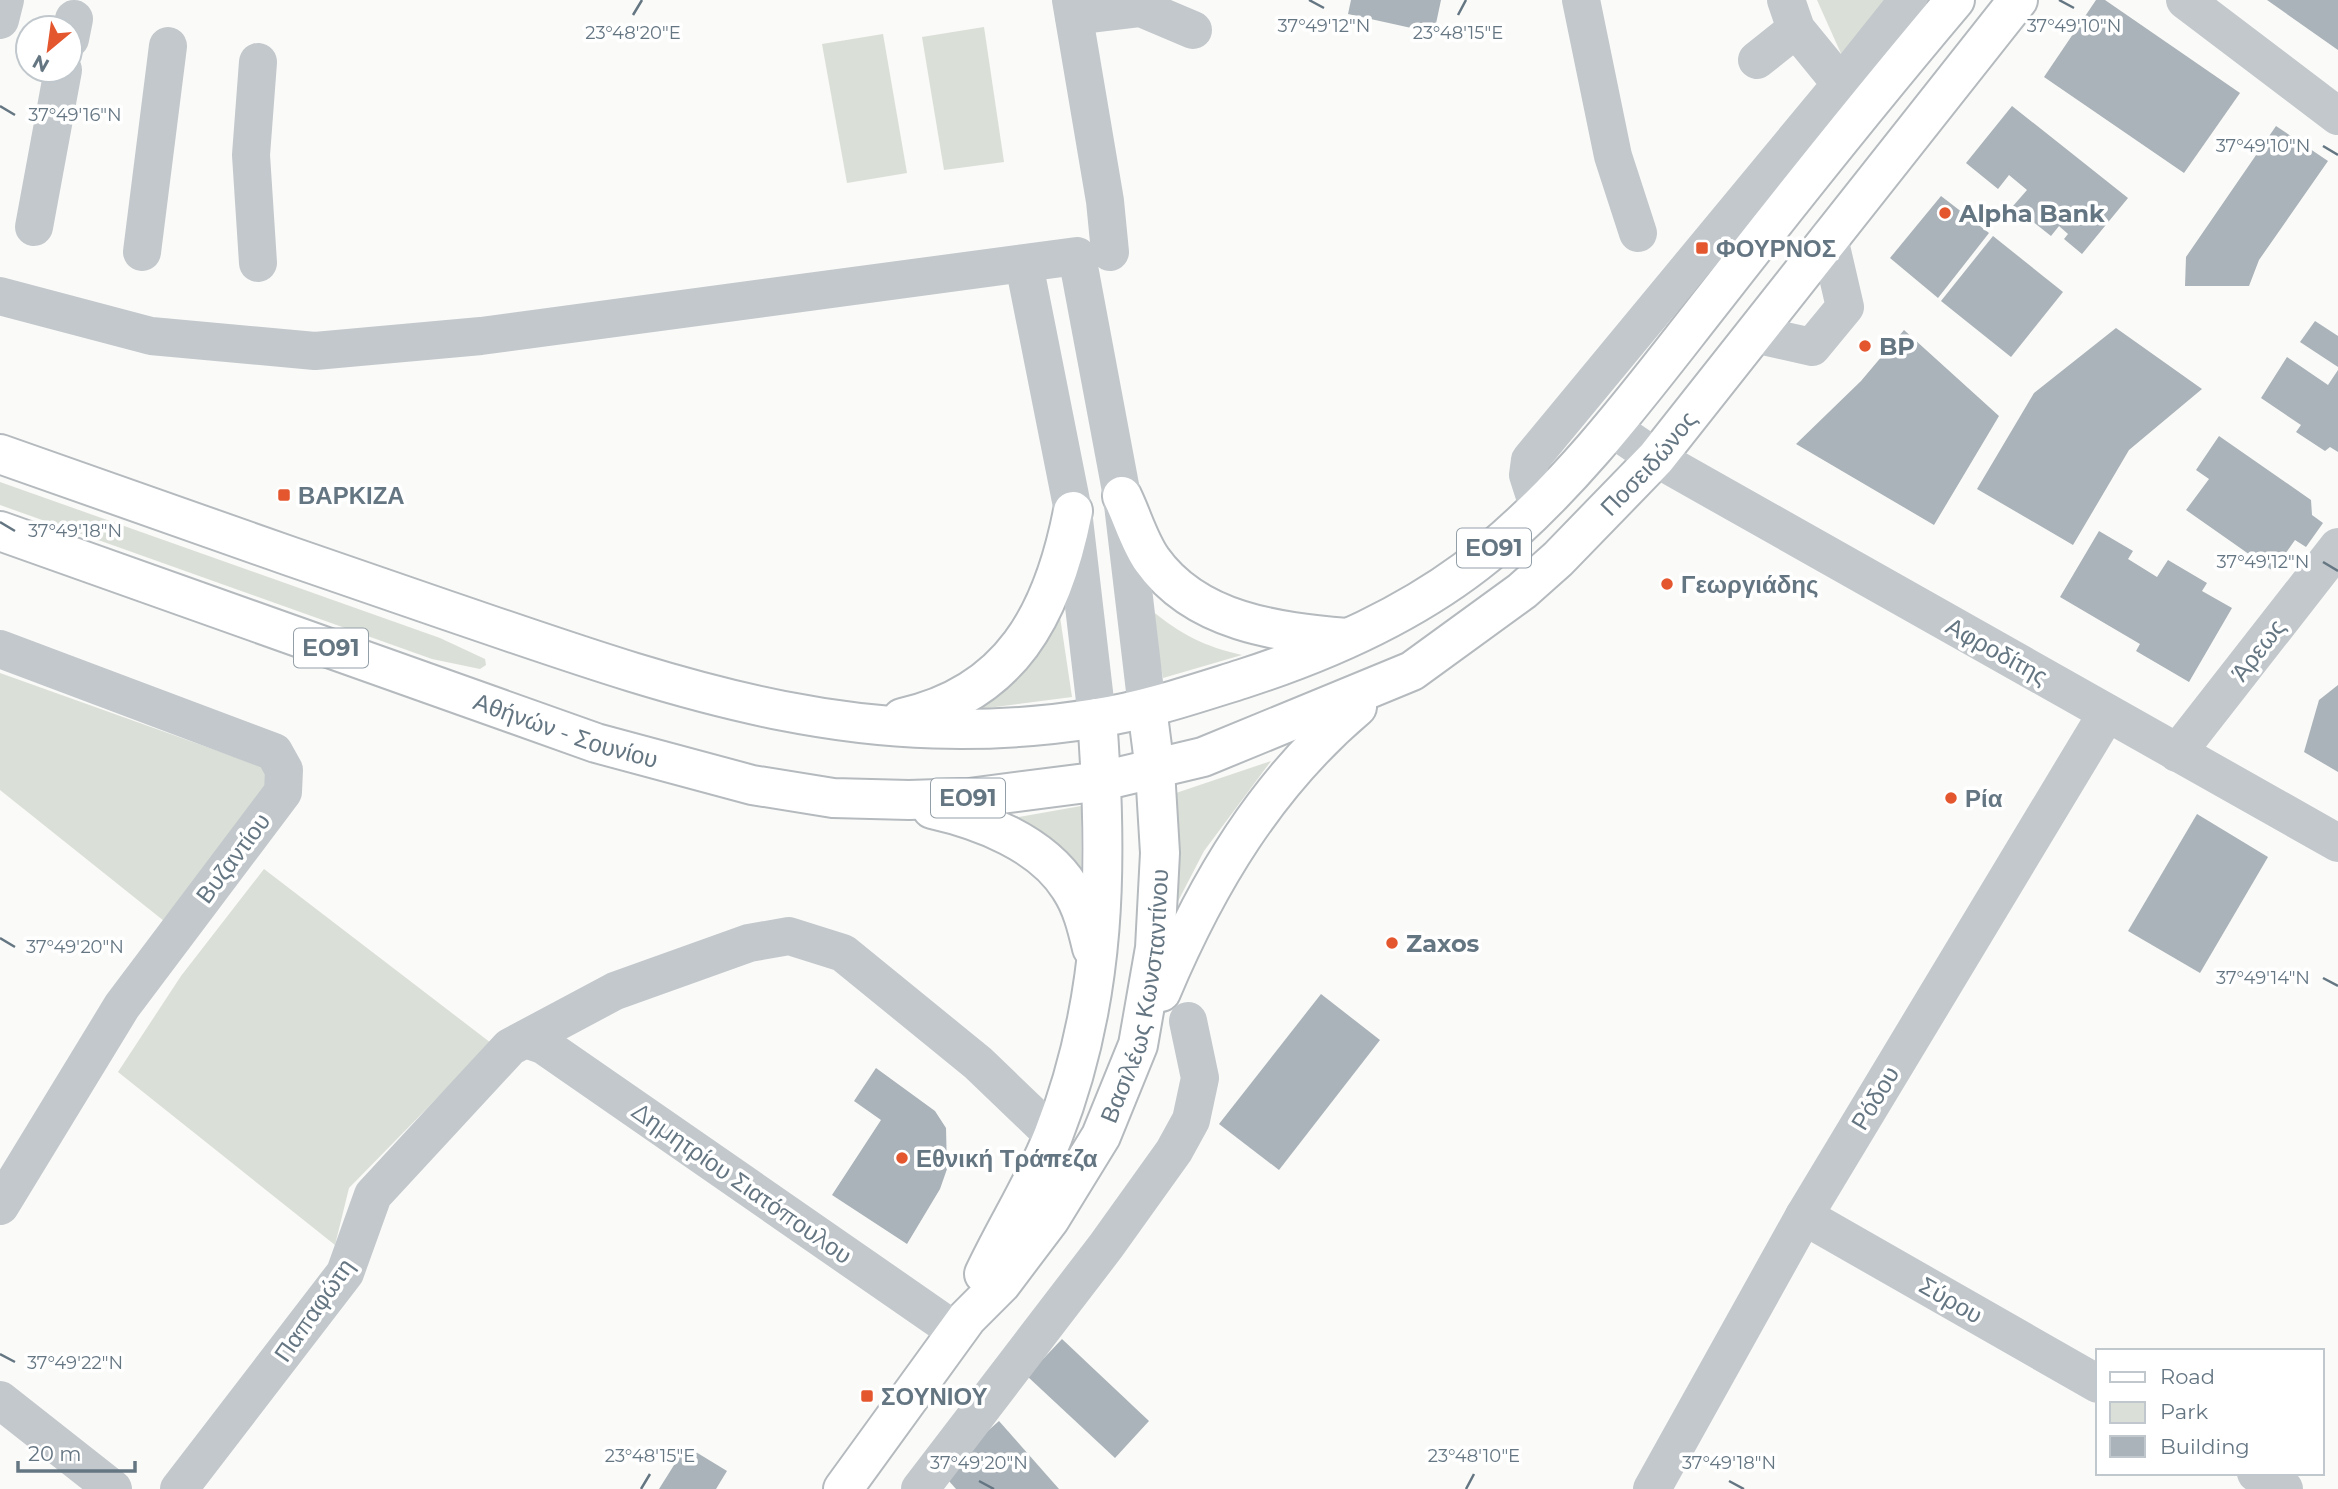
<svg xmlns="http://www.w3.org/2000/svg" width="2338" height="1489" font-family="Montserrat,sans-serif">
<style>
.green{fill:#dadfd7}
.building{fill:#aab3b9}
.lines{fill:none;stroke-linecap:round;stroke-linejoin:round}
.major-casing{stroke:#b5babe;stroke-width:42}
.minor{stroke:#c3c8cc;stroke-width:38}
.major{stroke:#fff;stroke-width:38}
.ticks{fill:none;stroke:#657683;stroke-width:2.5}
.poi-dot{fill:#e4572e;stroke:#fff;stroke-width:2.5}
.labels{text-anchor:middle;dominant-baseline:central;stroke-width:7;stroke-linejoin:round;paint-order:stroke}
.shield{fill:#fff;stroke:#939fa8;stroke-width:2}
.shield-label{font-size:23px;font-weight:bold;fill:#657683}
.poi-label{font-size:24px;font-weight:bold;fill:#657683;stroke:#fff;text-anchor:start}
.street-label{font-size:24px;fill:#657683;stroke:#fff}
.ticks-label{font-size:18px;text-anchor:middle;fill:#657683;stroke:#fff;stroke-width:7;stroke-linejoin:round;paint-order:stroke}
</style>
<rect width="100%" height="100%" fill="#fafaf8"/>
<g class="green">
<path d="M1817,0h75l-49,58z"/>
<path d="M984,27l20,135 -60,8 -22,-133z"/>
<path d="M883,34l24,139 -60,10 -25,-139z"/>
<path d="M0,482l440,156 45,21 1,6 -6,4 -48,-10 -432,-154z"/>
<path d="M1151,610c31,25 52,36 91,45l-79,23z"/>
<path d="M1060,617l12,80 -114,15 83,-64z"/>
<path d="M0,673l260,93 10,13 -101,146 -169,-135z"/>
<path d="M1271,761l-67,90 -30,58 2,-116z"/>
<path d="M1081,806v68l-68,-56z"/>
<path d="M264,869l227,174 -142,145 -14,57 -217,-173 63,-96z"/>
</g>
<g class="building">
<path d="M1351,0h90l-7,33 -86,-19z"/>
<path d="M2096,0h9l135,93 -56,80 -140,-96z"/>
<path d="M2267,0h71v50z"/>
<path d="M2012,106l116,92 -46,56 -18,-15 4,-5 -9,-8 -8,10 -38,-30 14,-16 -18,-15 -11,14 -32,-26z"/>
<path d="M2276,126l52,35 -69,99 -10,26h-64l1,-29z"/>
<path d="M1941,196l48,37 -51,65 -48,-40z"/>
<path d="M1993,236l70,56 -52,65 -70,-56z"/>
<path d="M2315,321l23,15v31l-38,-25z"/>
<path d="M2116,328l86,61 -73,61 -56,95 -96,-56 57,-96z"/>
<path d="M1904,330l95,86 -65,109 -138,-81 65,-63z"/>
<path d="M2287,357l41,28 10,-15v82l-8,-5 -5,4 -29,-19 5,-7 -40,-27z"/>
<path d="M2219,436l92,64 1,15 11,8 -17,24 -11,-7 -22,31 -87,-61 23,-31 -13,-9z"/>
<path d="M2099,531l34,20 -5,8 29,18 11,-17 39,23 -5,8 30,17 -43,74 -53,-31 4,-7 -80,-47z"/>
<path d="M2338,685v87l-34,-20 15,-52z"/>
<path d="M2197,814l71,43 -68,116 -72,-42z"/>
<path d="M1321,994l59,46 -101,130 -60,-46z"/>
<path d="M876,1068l59,43 11,17 1,41 -7,20 -33,55 -75,-49 49,-75 -27,-19z"/>
<path d="M1062,1339l87,82 -34,37 -88,-82z"/>
<path d="M999,1421l60,68h-103l-15,-17z"/>
<path d="M686,1446l41,25 -11,18h-57z"/>
</g>
<g class="lines">
<defs>
<g id="major">
<path d="M0,454c148,53 297,105 446,156 223,76 410,147 651,108 50,-8 97,-24 145,-39 87,-28 173,-66 245,-125 89,-73 158,-168 229,-258 78,-100 157,-199 239,-296"/>
<path d="M1122,496c10,20 17,46 30,64 44,62 125,72 195,78"/>
<path id="s1" d="M0,531l596,212 156,42 81,13 76,2 60,-2 133,-17 101,-24 209,-86 110,-80 36,-32 98,-101 362,-458"/>
<path d="M902,718c109,-24 151,-104 171,-207"/>
<path d="M932,809c49,11 110,34 138,79 12,18 17,39 22,60"/>
<path d="M1161,992c46,-109 105,-208 196,-285"/>
<path d="M984,1274c22,-47 50,-90 69,-138 54,-137 55,-273 44,-418"/>
<path id="s2" d="M843,1489l124,-171 34,-34 49,-65 51,-83 37,-91 17,-97 5,-95 -5,-83 -8,-62"/>
</g>
</defs>
<use href="#major" class="major-casing"/>
<g class="minor">
<path d="M1071,0l34,201 5,51"/>
<path d="M1581,0l32,156 25,77"/>
<path d="M2185,0l153,116"/>
<path d="M1074,16l67,-8 52,22"/>
<path d="M0,20l5,-20"/>
<path d="M70,39l4,-20"/>
<path d="M1757,60l39,-31"/>
<path d="M1841,84l67,-84"/>
<path d="M34,227l29,-157"/>
<path d="M142,252l26,-206"/>
<path d="M258,263l-7,-108 7,-93"/>
<path d="M1024,264l49,247 24,207"/>
<path d="M0,296l151,40 164,15 166,-15 596,-80 45,240 25,212"/>
<path d="M1754,334l58,13 33,-40 -16,-69"/>
<path d="M1612,428l44,30 682,385"/>
<path d="M1538,506l-10,-31 2,-15 311,-376 -45,-55 -10,-29"/>
<path d="M0,649l274,103 10,18 -1,22 -161,214 -122,200"/>
<path d="M2177,753l161,-206"/>
<path d="M526,1039l17,6 414,287"/>
<path d="M1804,1216l294,168"/>
<path d="M0,1400l113,89"/>
<path d="M2256,1473l28,16"/>
<path d="M179,1489l166,-216 28,-78 137,-148 105,-56 134,-48 40,-7 54,17 135,110 75,72"/>
<path d="M920,1489l186,-243 68,-95 17,-31 9,-42 -12,-57"/>
<path d="M1652,1489l152,-273 303,-503"/>
</g>
<use href="#major" class="major"/>
</g>
<path class="ticks" d="M1309,0l15,8M2059,0l15,8M633,15l9,-15M1458,15l8,-15M0,106l15,9M2323,146l15,9M0,522l15,9M2323,562l15,9M0,938l15,9M2323,978l15,8M0,1354l15,8M979,1481l15,8M1729,1481l15,8M641,1489l9,-15M1466,1489l8,-15"/>
<g class="poi-dot">
<circle cx="1945" cy="213" r="7"/>
<rect x="1695" y="241" width="14" height="14" rx="3.5"/>
<circle cx="1865" cy="346" r="7"/>
<rect x="277" y="488" width="14" height="14" rx="3.5"/>
<circle cx="1667" cy="584" r="7"/>
<circle cx="1951" cy="798" r="7"/>
<circle cx="1392" cy="943" r="7"/>
<circle cx="902" cy="1158" r="7"/>
<rect x="860" y="1389" width="14" height="14" rx="3.5"/>
</g>
<g class="labels">
<g class="shield">
<rect x="1457" y="528.5" width="74" height="39" rx="5"/>
<rect x="294" y="628.5" width="74" height="39" rx="5"/>
<rect x="931" y="778.5" width="74" height="39" rx="5"/>
</g>
<g class="shield-label">
<text x="1494" y="548">ΕΟ91</text>
<text x="331" y="648">ΕΟ91</text>
<text x="968" y="798">ΕΟ91</text>
</g>
<g class="poi-label">
<text x="1959" y="213">Alpha Bank</text>
<text x="1716" y="248">ΦΟΥΡΝΟΣ</text>
<text x="1879" y="346">BP</text>
<text x="298" y="495">ΒΑΡΚΙΖΑ</text>
<text x="1681" y="584">Γεωργιάδης</text>
<text x="1965" y="798">Ρία</text>
<text x="1406" y="943">Zaxos</text>
<text x="916" y="1158">Εθνική Τράπεζα</text>
<text x="881" y="1396">ΣΟΥΝΙΟΥ</text>
</g>
<g class="street-label">
<text stroke="none"><textPath href="#s1" startOffset="1792">Ποσειδώνος</textPath></text>
<text transform="translate(2258 650) rotate(-52)">Άρεως</text>
<text transform="translate(1997 651) rotate(29)">Αφροδίτης</text>
<text stroke="none"><textPath href="#s1" startOffset="600">Αθήνών - Σουνίου</textPath></text>
<text transform="translate(233 858) rotate(-53)">Βυζαντίου</text>
<text stroke="none"><textPath href="#s2" startOffset="584">Βασιλέως Κωνσταντίνου</textPath></text>
<text transform="translate(1875 1098) rotate(-59)">Ρόδου</text>
<text transform="translate(742 1183) rotate(35)">Δημητρίου Σιατόπουλου</text>
<text transform="translate(1951 1300) rotate(30)">Σύρου</text>
<text transform="translate(314 1310) rotate(-55)">Παπαφώτη</text>
</g>
</g>
<g class="ticks-label">
<text x="1324" y="32">37°49'12"N</text>
<text x="2074" y="32">37°49'10"N</text>
<text x="633" y="39">23°48'20"E</text>
<text x="1458" y="39">23°48'15"E</text>
<text x="75" y="121">37°49'16"N</text>
<text x="2263" y="152">37°49'10"N</text>
<text x="75" y="537">37°49'18"N</text>
<text x="2263" y="568">37°49'12"N</text>
<text x="75" y="953">37°49'20"N</text>
<text x="2263" y="984">37°49'14"N</text>
<text x="75" y="1369">37°49'22"N</text>
<text x="650" y="1462">23°48'15"E</text>
<text x="1474" y="1462">23°48'10"E</text>
<text x="979" y="1469">37°49'20"N</text>
<text x="1729" y="1469">37°49'18"N</text>
</g>
<rect x="2096" y="1349" width="228" height="126" fill="#ffffff" stroke="#c1c8cd" stroke-width="2"/>
<rect x="2110" y="1372" width="35" height="10" fill="#ffffff" stroke="#c1c8cd" stroke-width="2"/>
<text x="2160" y="1384" font-size="21" fill="#657683">Road</text>
<rect x="2110" y="1402" width="35" height="21" fill="#dadfd7" stroke="#c1c8cd" stroke-width="2"/>
<text x="2160" y="1419" font-size="21" fill="#657683">Park</text>
<rect x="2110" y="1436" width="35" height="21" fill="#aab3b9" stroke="#c1c8cd" stroke-width="2"/>
<text x="2160" y="1454" font-size="21" fill="#657683">Building</text>
<g transform="translate(49 49) rotate(209)"><circle r="33" fill="#ffffff" stroke="#c1c8cd" stroke-width="2"/>
<path d="M0-5L12 26L0 18L-12 26Z" fill="#e4572e"/>
<text y="-10" font-size="19" font-weight="bold" text-anchor="middle" fill="#657683">N</text>
</g>
<path d="M18 1461v10h117v-10" fill="none" stroke="#657683" stroke-width="3.5"/>
<text x="28" y="1461" font-size="21" fill="#657683" stroke="#ffffff" stroke-width="5" paint-order="stroke">20 m</text>
</svg>
